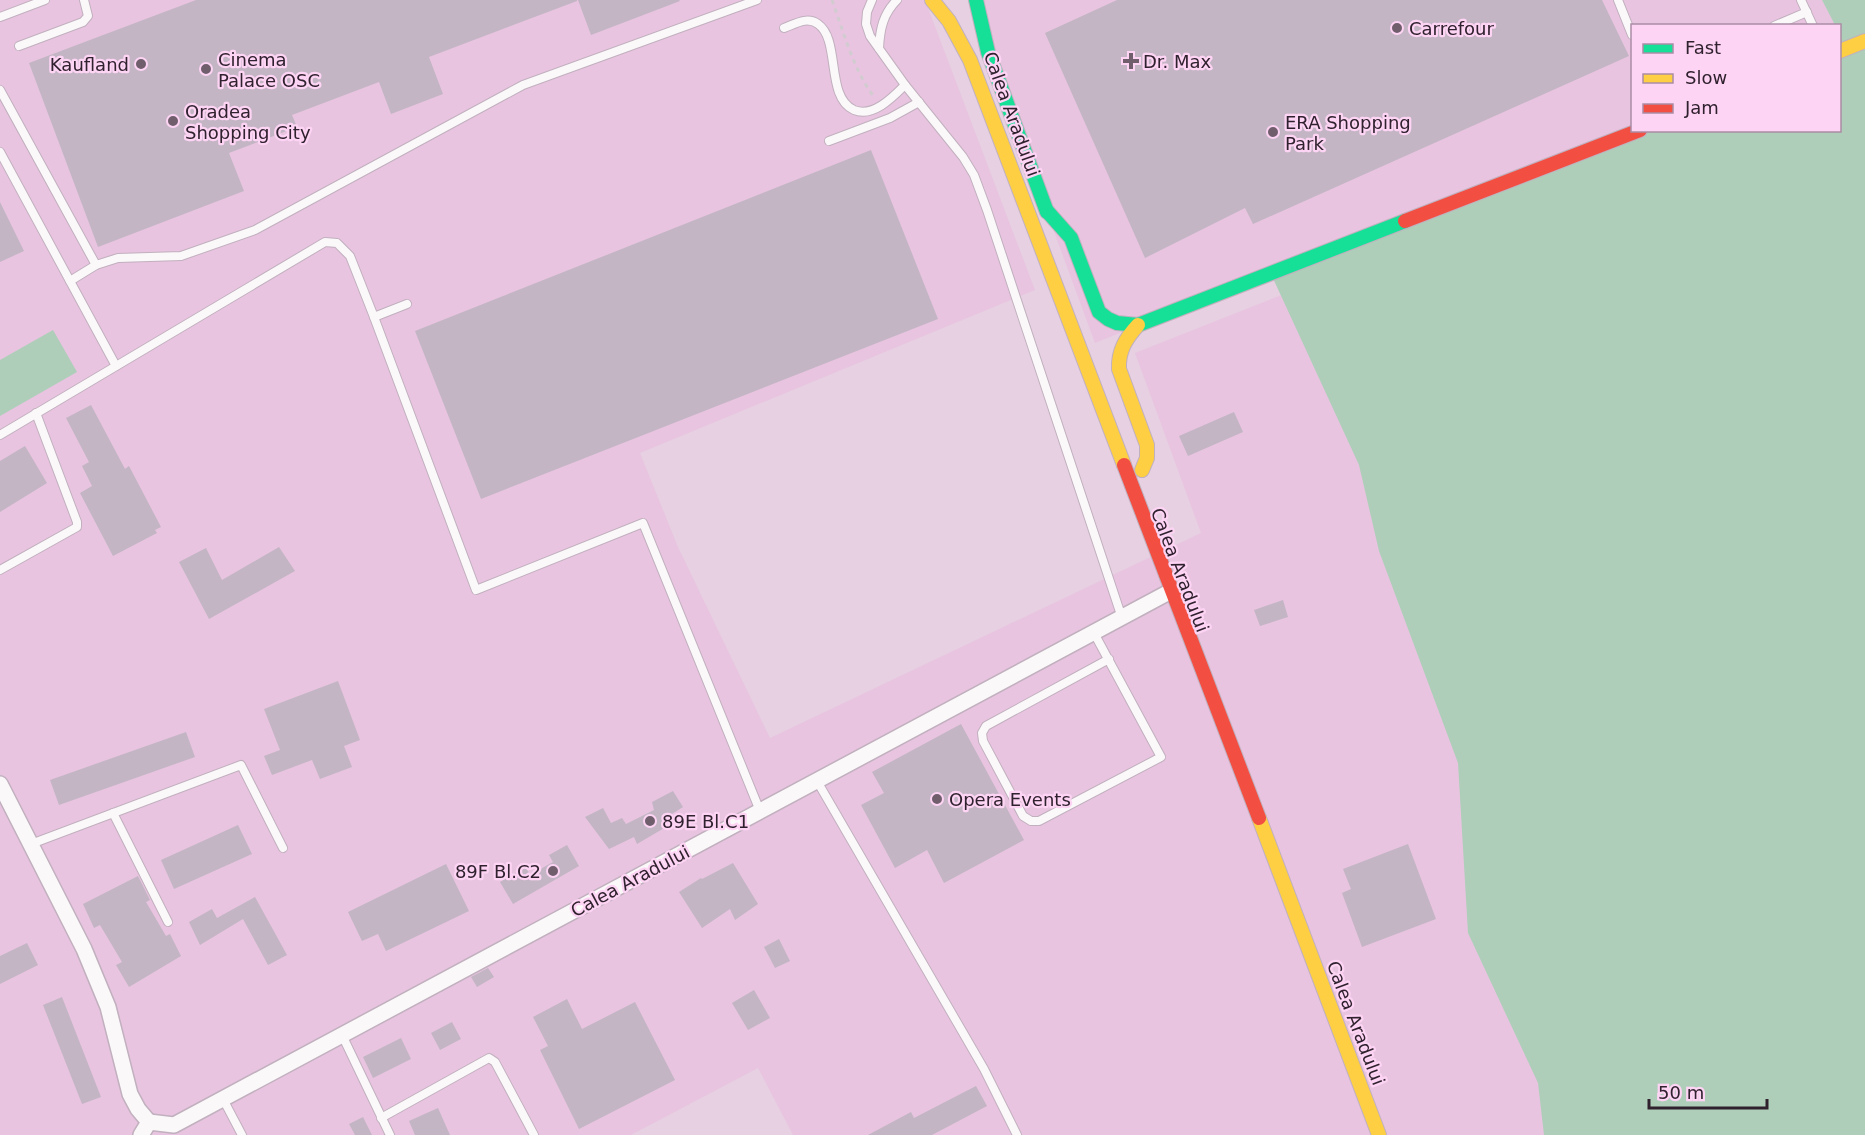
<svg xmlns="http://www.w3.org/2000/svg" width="1865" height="1135" font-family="'DejaVu Sans',sans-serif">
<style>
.built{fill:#e8c4e0}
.green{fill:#aeceb9}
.building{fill:#c3b5c4}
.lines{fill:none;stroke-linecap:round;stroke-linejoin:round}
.lane-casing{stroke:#c1b0be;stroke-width:10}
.street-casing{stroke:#c1b0be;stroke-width:18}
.fast-casing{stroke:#c1b0be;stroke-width:16}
.slow-casing{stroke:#c1b0be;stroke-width:16}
.jam-casing{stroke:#c1b0be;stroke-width:16}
.path{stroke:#d2ccd1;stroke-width:3;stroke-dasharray:4.5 4.5;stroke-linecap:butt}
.lane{stroke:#fbf8fa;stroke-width:8}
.street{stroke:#fbf8fa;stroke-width:15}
.fast{stroke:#16e098;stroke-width:14}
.slow{stroke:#ffcf43;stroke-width:14}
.jam{stroke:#f24e42;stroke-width:14}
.poi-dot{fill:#705e6d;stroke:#fdd4f4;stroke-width:2}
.labels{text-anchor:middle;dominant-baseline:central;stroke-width:4.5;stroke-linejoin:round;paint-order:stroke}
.poi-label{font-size:18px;fill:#30212e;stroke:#fdd4f4;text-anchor:start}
.street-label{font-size:18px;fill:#30212e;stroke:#fdd4f4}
</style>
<rect width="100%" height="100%" fill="#e6d0e1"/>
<g class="built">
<path d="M0,0h925l110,290 -395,163 38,94 92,191 431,-205 -66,-180 561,-222 144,-1 25,1005h-1072l-35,-67 -127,67h-631z"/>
<path d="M976,0h846l13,25 -203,1v99l-537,218 -107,-291z"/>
</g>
<g class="green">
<path d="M1822,0h43v1135h-321l-6,-52 -70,-150 -10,-170 -79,-212 -20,-86 -88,-191 361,-144h208v-104l-5,-1z"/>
<path d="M53,330l24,42 -77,44v-56z"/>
</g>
<g class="building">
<path d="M196,0h381v1l-148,56 14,37 -52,20 -12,-32 -87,33 5,12 -68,26 15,38 -146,56 -69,-184z"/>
<path d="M578,0h101l1,1 -89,34z"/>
<path d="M1117,0h485l27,56 -376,168 -8,-16 -100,50 -100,-225z"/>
<path d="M871,150l67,169 -457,180 -66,-168z"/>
<path d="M0,202l24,49 -24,11z"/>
<path d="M91,405l34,64 4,-3 32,61 -6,3 2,3 -44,23 -33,-63 12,-7 -10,-20 7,-4 -23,-44z"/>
<path d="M1234,412l9,20 -55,24 -9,-20z"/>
<path d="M25,446l22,37 -47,29v-51z"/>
<path d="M279,547l16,24 -86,48 -30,-57 27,-14 16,32z"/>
<path d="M1283,600l5,17 -28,9 -6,-16z"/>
<path d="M338,681l22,59 -16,6 8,21 -32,12 -8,-19 -40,15 -8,-19 16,-6 -16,-41z"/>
<path d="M961,724l63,116 -80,43 -17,-33 -32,18 -34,-63 23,-12 -12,-21z"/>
<path d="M186,732l9,25 -136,48 -9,-25z"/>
<path d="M673,791l10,16 -16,10 -1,10 -29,17 -3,-7 -25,12 -24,-32 18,-9 8,15 11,-5 4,6 28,-14 -2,-8z"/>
<path d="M238,825l14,29 -78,35 -13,-29z"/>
<path d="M1408,844l28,75 -74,28 -20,-54 9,-4 -8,-20z"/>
<path d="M567,845l12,21 -66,38 -13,-22 26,-15 4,8 23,-13 -4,-7z"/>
<path d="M733,863l25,41 -23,16 -5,-11 -28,19 -23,-36 22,-14 1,1z"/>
<path d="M446,864l23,47 -83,40 -8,-17 -16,7 -14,-29z"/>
<path d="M138,876l12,24 -4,2 20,34 4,-2 11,22 -52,31 -13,-22 6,-3 -22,-37 -6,3 -11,-24z"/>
<path d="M255,897l32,58 -19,10 -25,-46 -43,26 -11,-23 23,-13 5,9z"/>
<path d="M779,939l11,22 -15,7 -11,-21z"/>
<path d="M27,943l11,22 -38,19v-28z"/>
<path d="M488,968l6,9 -17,10 -6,-10z"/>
<path d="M754,990l16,28 -22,12 -16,-27z"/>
<path d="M62,997l39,100 -19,7 -39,-99z"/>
<path d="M567,999l15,30 53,-27 40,78 -96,49 -39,-79 8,-4 -15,-29z"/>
<path d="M452,1022l9,17 -21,11 -9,-17z"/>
<path d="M401,1038l10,21 -38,19 -10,-21z"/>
<path d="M976,1086l11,20 -55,29h-64l43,-23 3,6z"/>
<path d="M438,1108l12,27h-35l-6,-14z"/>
<path d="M363,1117l9,18h-17l-6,-11z"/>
</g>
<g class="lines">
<defs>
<g id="lane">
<path d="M872,0l-5,12 -1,12 4,12 35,49 58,72 11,18 13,35 135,408"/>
<path d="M1618,0l14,35"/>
<path d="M1801,0l12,26"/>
<path d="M0,17l45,-17"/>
<path d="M1774,26l33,-14"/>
<path d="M784,28c11,-4 23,-12 34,-4 23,16 7,73 36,86 19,8 39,-13 51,-25"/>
<path d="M19,46l64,-24 5,-6 -4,-16"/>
<path d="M879,48c1,-19 4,-34 18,-48"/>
<path d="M0,90l96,175"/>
<path d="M829,141l61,-23 29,-16"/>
<path d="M0,152l116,214"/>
<path d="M70,281l26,-16 22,-7 63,-2 74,-26 268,-145 234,-85"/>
<path d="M374,317l102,273 167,-67 117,288"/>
<path d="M0,435l325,-193 12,1 13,13 24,61 33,-13"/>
<path d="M0,570l77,-43v-5l-41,-109"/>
<path d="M1094,633l67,124 -122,64h-8l-8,-5 -40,-75 -1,-8 4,-7 123,-67"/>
<path d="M817,781l167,288 33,66"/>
<path d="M113,813l55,109"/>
<path d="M31,844l210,-79 42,83"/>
<path d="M342,1035l48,100"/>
<path d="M223,1099l19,36"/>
<path d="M381,1118l108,-60 6,4 39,73"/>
</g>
<g id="street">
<path d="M0,784l84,165 24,58 22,87 8,15 11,13"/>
<path d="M149,1122l25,3 997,-534"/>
<path d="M141,1135l8,-13"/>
</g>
<g id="fast">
<path d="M976,0l12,52 59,160"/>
<path d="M1047,211l24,27 28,74 9,7 9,4 21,2 267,-104"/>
</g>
<g id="slow">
<path d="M932,0l17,21 21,39 154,405"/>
<path d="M1840,51l25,-10"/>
<path d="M1138,325c-12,13 -20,26 -19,44l28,76v13l-5,12"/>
<path d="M1259,818l120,317"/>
</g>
<g id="jam">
<path d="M1405,221l235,-91"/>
<path d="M1124,465l135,353"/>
</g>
</defs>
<use href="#lane" class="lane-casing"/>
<use href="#street" class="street-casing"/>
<use href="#fast" class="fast-casing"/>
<use href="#slow" class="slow-casing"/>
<use href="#jam" class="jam-casing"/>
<path class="path" d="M832,0c12,33 21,69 42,97"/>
<use href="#lane" class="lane"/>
<use href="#street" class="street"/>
<use href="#fast" class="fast"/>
<use href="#slow" class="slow"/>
<use href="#jam" class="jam"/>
</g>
<g class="poi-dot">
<circle cx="1397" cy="28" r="6"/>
<path d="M1128 52h6v6h6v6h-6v6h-6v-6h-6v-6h6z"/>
<circle cx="141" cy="64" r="6"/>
<circle cx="206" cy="69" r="6"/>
<circle cx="173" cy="121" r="6"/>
<circle cx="1273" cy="132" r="6"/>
<circle cx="937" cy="799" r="6"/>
<circle cx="650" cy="821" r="6"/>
<circle cx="553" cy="871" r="6"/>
</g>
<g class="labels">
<g class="poi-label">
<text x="1409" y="28">Carrefour</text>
<text x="218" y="59">Cinema<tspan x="218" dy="21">Palace OSC</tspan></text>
<text x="1143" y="61">Dr. Max</text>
<text x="129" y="64" text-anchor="end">Kaufland</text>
<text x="185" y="111">Oradea<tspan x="185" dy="21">Shopping City</tspan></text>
<text x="1285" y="122">ERA Shopping<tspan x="1285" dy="21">Park</tspan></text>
<text x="949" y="799">Opera Events</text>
<text x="662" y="821">89E Bl.C1</text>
<text x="541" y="871" text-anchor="end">89F Bl.C2</text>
</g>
<g class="street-label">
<text transform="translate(1012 114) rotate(70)">Calea Aradului</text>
<text transform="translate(1180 570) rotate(69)">Calea Aradului</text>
<text transform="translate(630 881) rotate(-28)">Calea Aradului</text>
<text transform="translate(1356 1023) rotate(69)">Calea Aradului</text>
</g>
</g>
<rect x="1631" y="24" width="210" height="108" fill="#fdd4f4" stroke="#ab8ca5" stroke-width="1.5"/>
<rect x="1643" y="44" width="30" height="9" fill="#16e098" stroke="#ab8ca5" stroke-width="1.5"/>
<text x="1685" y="54" font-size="18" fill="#30212e">Fast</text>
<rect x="1643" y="74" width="30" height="9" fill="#ffcf43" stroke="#ab8ca5" stroke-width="1.5"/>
<text x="1685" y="84" font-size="18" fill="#30212e">Slow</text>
<rect x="1643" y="104" width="30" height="9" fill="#f24e42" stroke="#ab8ca5" stroke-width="1.5"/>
<text x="1685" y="114" font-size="18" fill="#30212e">Jam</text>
<path d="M1649 1099v9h118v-9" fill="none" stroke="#30212e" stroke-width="3"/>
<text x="1658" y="1099" font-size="18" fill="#30212e" stroke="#fdd4f4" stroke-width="4.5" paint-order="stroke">50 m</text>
</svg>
